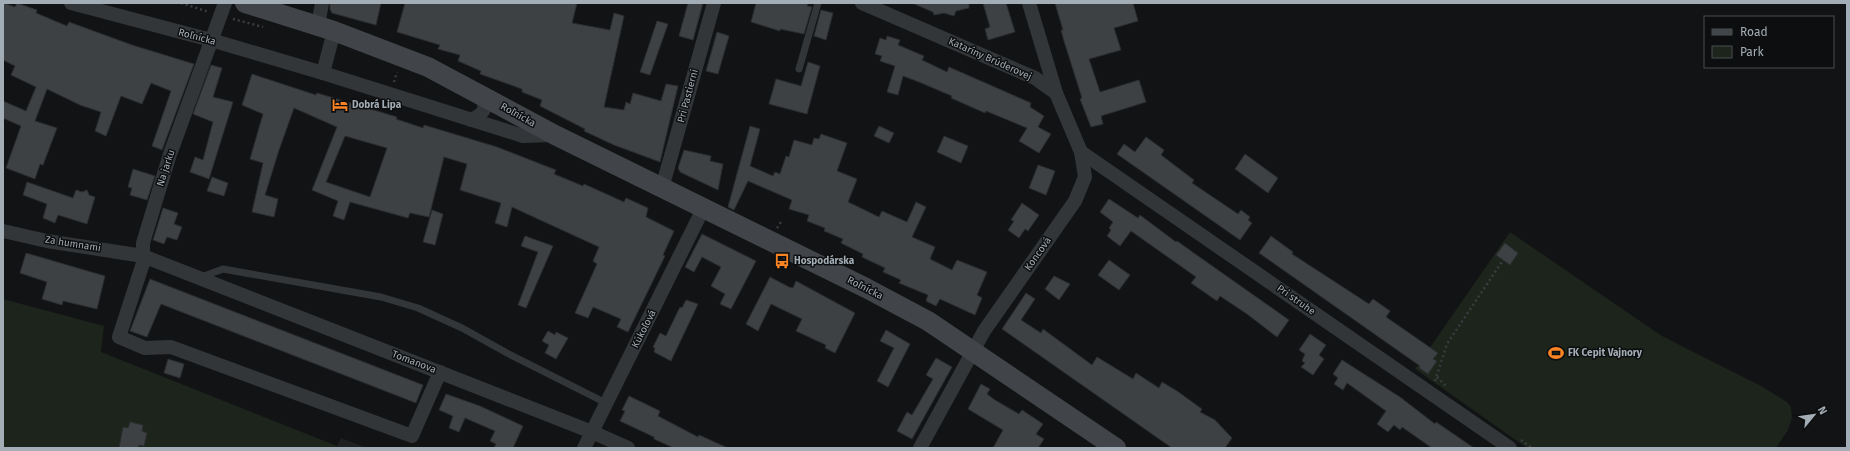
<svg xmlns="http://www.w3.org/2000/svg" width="1850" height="451" font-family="'Fira Sans',sans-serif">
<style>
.built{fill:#1e1f21}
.green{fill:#1d241c}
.building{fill:#3e4144;stroke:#2c2d30;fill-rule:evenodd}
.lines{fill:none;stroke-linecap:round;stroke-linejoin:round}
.path{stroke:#393d40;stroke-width:2.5;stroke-dasharray:2 3;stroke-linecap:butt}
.lane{stroke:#333639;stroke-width:7}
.street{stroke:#333639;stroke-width:14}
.secondary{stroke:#414549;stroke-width:20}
.labels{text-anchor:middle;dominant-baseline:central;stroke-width:3;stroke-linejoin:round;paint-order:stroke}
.street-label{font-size:10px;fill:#a3adb5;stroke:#0d0e0f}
.poi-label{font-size:10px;font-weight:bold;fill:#a3adb5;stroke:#0d0e0f;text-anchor:start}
</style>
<rect width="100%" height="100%" fill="#121314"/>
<path class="built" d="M341,438l26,10h-31z"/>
<g class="green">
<path d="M1510,232l152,104 101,51 24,15 4,5 1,11 -4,12 -12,18h-249l-112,-79z"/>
<path d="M3,299l101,27 -3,26 236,94 -1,2h-333z"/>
</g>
<g class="building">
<path d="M3,3l12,4 2,-4 20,7 -1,3 31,13 2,-4 63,23 62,19 -32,86 -10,-4 19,-55 -20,-8 -9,21 -21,-8 -15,40 -11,-5 6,-19 -21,-7 -33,-16 -12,32 22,7 -14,37 -3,-1 -5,15 -29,-11 15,-42 -18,-8v-17l23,10 10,-24 -25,-12 4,-9 -12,-6z"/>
<path d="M330,3h51l-5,22 -44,-12 -2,-4z"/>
<path d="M405,3h172l-5,20 38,7 4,-17 10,3 -20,91 20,3 2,-8 4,2 3,-11 28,8 5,-17 12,2 -18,76 -46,-17 -30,-14 1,-2 -45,-23 2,-6 -20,-8v-3l-42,-15 1,-3 -23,-10 2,-6 -22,-6 2,-4 -43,-13z"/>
<path d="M688,3h15l-10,37 -14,-4z"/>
<path d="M756,3h52l-1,3 5,1 -8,27 -24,-5v2l-29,-9z"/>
<path d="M912,3h57v5l-13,3 -2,5 -10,-3 -10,2 -1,-3z"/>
<path d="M983,3h23l9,29 -27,8 -3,-11 5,-2z"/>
<path d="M1055,3h78l5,18 -24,7 7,22 -32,9 11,33 39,-12 7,22 -45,14 2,8 -12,3 -11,-28 2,-1 -18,-57 -3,-11h2z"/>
<path d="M821,10l12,3 -7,27 -12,-4z"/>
<path d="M657,21l11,3 -18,51 -10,-3z"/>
<path d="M717,32l12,4 -11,38 -12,-3z"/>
<path d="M887,36l13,4 -2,5 26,11 -2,4 25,12 2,-5 82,36 -1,4 14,9 -6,11 13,7 -12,19 -20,-12 8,-13 -41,-17 -1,2 -34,-15 1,-2 -33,-14 -16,-6 -5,19 -11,-3 8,-26 -15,-5 2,-5 -7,-2 5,-16 6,2z"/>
<path d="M808,62l12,4 -13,48 -38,-10 7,-25 25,7z"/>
<path d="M211,65l11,3 -9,29 20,5 -24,77 -19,-7 5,-15 8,3 10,-38 -20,-8z"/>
<path d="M252,74l64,21 1,-2 80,24 -1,2 27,9 1,-3 73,22 59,23 -2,4 29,12 1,-2 40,18 2,-4 22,10 -2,9 28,14 -11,24 2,1 -37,76 -11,-5 4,-8 -28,-12 -5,11 -13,-5 22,-49 -4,-3 6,-14 -87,-40 -5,20 -12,-4 6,-20 -41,-13 7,-26 -23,-7 -15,60 -19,-4 -2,5 -58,-16 -6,18 -11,-4 5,-15 -26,-11 25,-63 -43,-19 -15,42 -14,45 13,4 -4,18 -22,-5 11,-49 -13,-4 13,-45 -21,-9zM345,136l42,12 -17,49 -44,-15z"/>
<path d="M750,126l10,3 -10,37 23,10 2,-4 5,2 6,-18 3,1 5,-17 18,5 2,-7 5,1 2,-5 26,9 -10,28 20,8 -9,23 31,15 3,-6 25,11 9,-20 10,5 -14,30 23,10 -5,12 22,11 5,-10 30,12 -10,23 5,3 -7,17 -35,-16 -4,7 -10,-5 2,-6 -29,-12 2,-3 -18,-8 2,-4 -23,-11 1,-3 -22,-11 2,-4 -19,-8 1,-3 -18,-7 2,-6 -20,-6 3,-9 -44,-19 -14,29 -6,-3z"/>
<path d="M879,126l15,7 -5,10 -15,-7z"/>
<path d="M944,136l24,10 -7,17 -24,-11z"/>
<path d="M1146,137l18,13 -3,5 33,25 -2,3 46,31 3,-4 9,7 -2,3 4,3 -12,17 -123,-86 7,-10 11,8z"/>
<path d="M684,150l27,6 -1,5 13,3 -5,26 -38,-18 -2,-4z"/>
<path d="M1245,154l33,24 -10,15 -33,-24z"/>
<path d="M1038,165l17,6 -9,24 -17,-7z"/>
<path d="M133,169l22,7 -8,24 -17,-5 2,-7 -4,-1z"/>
<path d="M212,177l16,6 -4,13 -17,-5z"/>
<path d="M27,182l46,16 3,-8 6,2 5,-2 2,5 6,2 -8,27 -29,-9 -3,8 -12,-5 4,-14 -24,-9z"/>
<path d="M1109,199l29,19 2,-3 36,27 1,-1 14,10 98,69 -12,17 -30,-23 -27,-18 -3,5 -26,-18 5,-6 -65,-46 -11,15 -13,-10 4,-6 -2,-2 4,-6 -13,-10z"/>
<path d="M1022,203l17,12 -11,16 -3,-2 -6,9 -11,-8 6,-9 -3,-1z"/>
<path d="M163,208l15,5 -4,11 8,3 -5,13 -10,-3 -3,7 -11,-4z"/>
<path d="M432,210l11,4 -8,31 -12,-3z"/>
<path d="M702,234l54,27 -25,48 -11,-5 5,-10 -14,-8 10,-19 -19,-10 -8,15 -9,-5z"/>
<path d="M525,236l28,10 -27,62 -8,-3 20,-53 -17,-6z"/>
<path d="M1271,236l22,16 -1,2 77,50 4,-5 17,12 -4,6 52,36 -5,6 4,2 -9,13 -9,-6 1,-2 -161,-113z"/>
<path d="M1505,243l13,10 -8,12 -14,-10z"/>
<path d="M26,253l79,23 -8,33 -34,-8 -1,4 -20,-6 5,-17 -27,-9z"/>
<path d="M1109,260l21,15 -11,15 -21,-15z"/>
<path d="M1054,276l16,8 -11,16 -14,-11z"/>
<path d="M770,277l19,10 4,1 3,-7 59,32 -20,40 -10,-5 1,-3 -30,-14 6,-12 -31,-15 -13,27 -12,-7z"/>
<path d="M150,279l273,106 -7,18 -255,-99 -14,33 -17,-6z"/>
<path d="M1026,293l9,6 -14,21 20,13 2,-4 49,36 5,-8 36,22 3,-6 23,15 3,-6 15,9 25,18 -2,3 15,8 17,18 -7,10h-53l-170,-119z"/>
<path d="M686,300l12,4 -27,57 -17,-9 1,-4 -2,-1 7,-14 6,3 14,-29 2,1z"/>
<path d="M886,330l24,14 -22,43 -11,-6 17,-33 -14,-7z"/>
<path d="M548,331l7,4 1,-3 12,6 -12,21 -11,-6 4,-8 -7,-4z"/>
<path d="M1310,334l16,11 -7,10 5,4 -11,16 -12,-8 4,-4 -3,-2 3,-7 -6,-4z"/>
<path d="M936,358l16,9 -40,72 -15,-8 10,-19 5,3 21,-36 -7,-4z"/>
<path d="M168,359l16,5 -4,14 -16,-5z"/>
<path d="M1342,360l58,37 35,27 1,-2 38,26h-42l-30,-21 -2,3 -6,-5 -6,7 -11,-8 9,-13 -39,-28 -4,7 -9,-6 4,-6 -5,-4z"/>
<path d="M981,384l9,5 -3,5 8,6 24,14 3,-4 21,14 -7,10 8,5 -6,9h-45l10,-18 -35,-21z"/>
<path d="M446,394l34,12 43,20 -10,22h-19l2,-4 -6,-3 5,-10 -30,-13 -6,14 -10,-4 4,-12 -14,-6z"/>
<path d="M629,396l31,15 -2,5 40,21 1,-2 29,13h-54l-20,-9v-2l-34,-16 5,-10 -3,-1z"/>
<path d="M130,422l13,3 -1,6 5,2 -3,13 -5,-1 -1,3h-19l4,-21 5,1z"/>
</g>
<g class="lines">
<g class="path">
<path d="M181,3l28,9"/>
<path d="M233,19l30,8"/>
<path d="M394,82l3,-10"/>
<path d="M777,228l4,-6"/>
<path d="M1437,377l9,9"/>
<path d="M1435,381l12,-37 56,-84"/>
<path d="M1521,440l11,8"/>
</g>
<g class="lane">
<path d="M799,69l19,-66"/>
<path d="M201,277l22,-8 158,28 37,11 44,20 45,25 99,50"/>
</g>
<g class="street">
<path d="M71,3l140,37 112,33 200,63 30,-1"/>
<path d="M225,3l-55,151 -27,89v20l-24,74 26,11 26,-1 241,89 28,-64"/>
<path d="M862,3l173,75 21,15 25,59 4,25 -10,24 -91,130 -64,117"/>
<path d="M1029,3l27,90"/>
<path d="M318,25l4,-22"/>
<path d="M323,73l11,-42"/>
<path d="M471,120c15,-8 16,-11 10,-26"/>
<path d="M1081,152l429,296"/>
<path d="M662,188l52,-185"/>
<path d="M3,231l44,10 96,15 449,176 36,16"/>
<path d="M584,448l119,-239"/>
</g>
<path class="secondary" d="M245,3l89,28 94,36 127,68 311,153 62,33 188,127"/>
</g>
<defs>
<symbol id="hotel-bare" viewBox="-9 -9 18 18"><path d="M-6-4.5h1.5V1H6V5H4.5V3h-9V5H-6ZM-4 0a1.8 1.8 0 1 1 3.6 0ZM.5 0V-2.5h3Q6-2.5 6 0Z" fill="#fb8424" stroke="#0d0e0f" stroke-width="2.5" paint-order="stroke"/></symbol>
<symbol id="bus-bare" viewBox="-9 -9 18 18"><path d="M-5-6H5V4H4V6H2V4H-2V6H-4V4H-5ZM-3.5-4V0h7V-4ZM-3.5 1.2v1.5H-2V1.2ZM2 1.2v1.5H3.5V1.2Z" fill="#fb8424" stroke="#0d0e0f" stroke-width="2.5" paint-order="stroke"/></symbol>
<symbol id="stadium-bare" viewBox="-9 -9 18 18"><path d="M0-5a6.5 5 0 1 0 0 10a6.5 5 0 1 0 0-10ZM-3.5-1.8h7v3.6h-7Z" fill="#fb8424" stroke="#0d0e0f" stroke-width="2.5" paint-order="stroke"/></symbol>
</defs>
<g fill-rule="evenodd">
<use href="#hotel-bare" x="329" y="94" width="22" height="22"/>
<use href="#bus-bare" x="771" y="250" width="22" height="22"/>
<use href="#stadium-bare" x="1545" y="342" width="22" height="22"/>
</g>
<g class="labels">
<g class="street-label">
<text transform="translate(197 37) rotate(15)">Roľnícka</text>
<text transform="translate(990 59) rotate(24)">Kataríny Brúderovej</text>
<text transform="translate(688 96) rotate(-75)">Pri Pastierni</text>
<text transform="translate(518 115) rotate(29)">Roľnícka</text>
<text transform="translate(166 168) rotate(-72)">Na jarku</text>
<text transform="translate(73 244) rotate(9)">Za humnami</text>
<text transform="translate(1038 254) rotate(-55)">Koncová</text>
<text transform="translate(865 288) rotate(27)">Roľnícka</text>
<text transform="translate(1296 300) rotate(35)">Pri struhe</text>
<text transform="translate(644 329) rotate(-63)">Kúkoľová</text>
<text transform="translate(414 362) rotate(21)">Tomanova</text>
</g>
<g class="poi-label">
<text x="352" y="105">Dobrá Lipa</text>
<text x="794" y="261">Hospodárska</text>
<text x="1568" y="353">FK Cepit Vajnory</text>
</g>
</g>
<rect width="1850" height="451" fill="none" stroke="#a3adb5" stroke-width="8"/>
<rect x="1704" y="16" width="130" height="52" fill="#0d0e0f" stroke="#494e51"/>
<rect x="1712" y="29" width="20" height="6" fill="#414549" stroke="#494e51"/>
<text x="1740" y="36" font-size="12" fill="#a3adb5">Road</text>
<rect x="1712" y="46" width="20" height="12" fill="#1d241c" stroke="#494e51"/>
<text x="1740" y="56" font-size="12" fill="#a3adb5">Park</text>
<g transform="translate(1814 415) rotate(61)" stroke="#0d0e0f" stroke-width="3" paint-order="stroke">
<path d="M0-3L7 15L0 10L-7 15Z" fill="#a3adb5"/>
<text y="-6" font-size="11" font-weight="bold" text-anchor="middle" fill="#a3adb5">N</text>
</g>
</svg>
